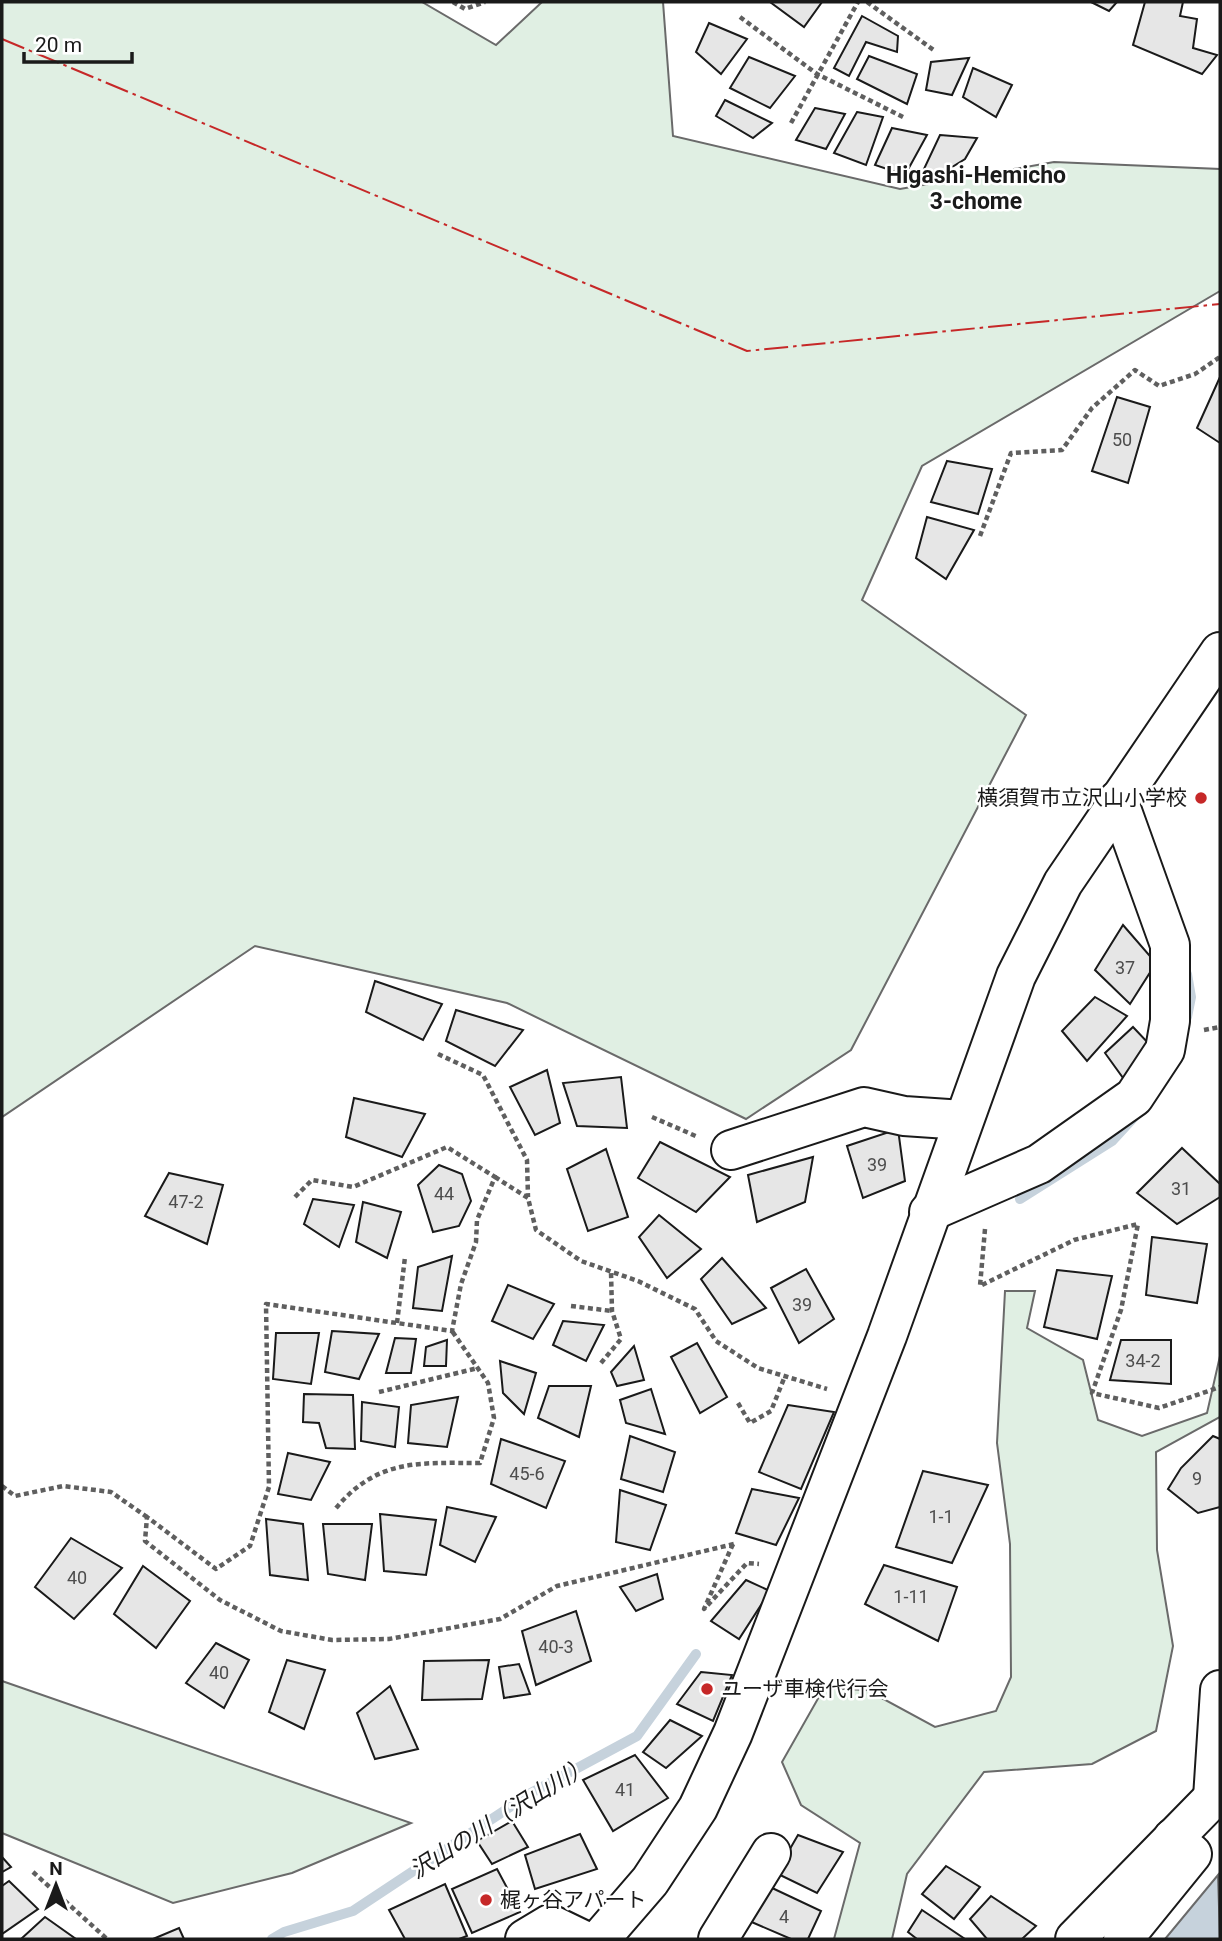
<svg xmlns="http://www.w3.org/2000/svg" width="1222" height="1941" font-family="Roboto,'Noto Sans JP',sans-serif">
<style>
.green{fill:#e0efe3;stroke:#6a6a6a;stroke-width:2}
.water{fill:#c6d2dc;stroke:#6a6a6a;stroke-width:2}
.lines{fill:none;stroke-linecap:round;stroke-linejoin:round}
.stream{stroke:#c6d2dc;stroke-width:10}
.building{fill:#e6e6e6;stroke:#1a1a1a;stroke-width:2}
.minor-casing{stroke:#1a1a1a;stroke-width:42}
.path{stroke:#5f5f5f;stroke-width:4.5;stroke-dasharray:5 3.5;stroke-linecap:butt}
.minor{stroke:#fff;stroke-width:38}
.power{stroke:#c62828;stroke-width:2;stroke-dasharray:24 5 3.5 5;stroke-linecap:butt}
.poi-dot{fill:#c62828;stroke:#fff;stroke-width:2.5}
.labels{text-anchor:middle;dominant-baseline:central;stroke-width:5;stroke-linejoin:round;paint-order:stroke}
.number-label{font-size:18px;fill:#4d4d4d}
.poi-label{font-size:21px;fill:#1a1a1a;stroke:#fff;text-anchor:start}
.neighbourhood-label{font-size:23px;font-weight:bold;fill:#1a1a1a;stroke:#fff}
.water-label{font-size:23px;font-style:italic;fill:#1a1a1a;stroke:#fff}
</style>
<rect width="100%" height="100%" fill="#fff"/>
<g class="green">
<path d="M2,2h420l74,43 46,-43h121l10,134 227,53 154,-27 166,7v122l-298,175 -60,134 164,115 -175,335 -105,69 -239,-116 -252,-57 -253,171z"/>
<path d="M1005,1291h30l-8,37 56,32 15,60 44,16 65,-23 13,-57v61l-64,35 1,98 16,96 -17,85 -64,33 -108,8 -77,102 -15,65h-58l26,-96 -59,-38 -19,-43 42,-74 43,2 68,37 61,-16 15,-34 -1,-133 -13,-101z"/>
<path d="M2,1681l409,142 -119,50 -119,30 -171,-70z"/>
</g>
<path class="water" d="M1218,1875l2,64h-55z"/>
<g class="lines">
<g class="stream">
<path d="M1187,1017l4,-20 -4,-23"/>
<path d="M1020,1199l92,-58 22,-24"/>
<path d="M272,1939l12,-7 69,-21 178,-118 106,-57 59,-82"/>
</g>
</g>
<g class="building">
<path d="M770,2h52l-18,25z"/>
<path d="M1091,2h26l-8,9z"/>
<path d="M1145,2h38l-3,14 17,3 -4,29 24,7 -15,19 -69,-29z"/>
<path d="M862,16l36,20 -1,16 -31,-10 -17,34 -15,-8z"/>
<path d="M709,23l38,16 -26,35 -25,-22z"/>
<path d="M869,56l48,18 -10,30 -50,-25z"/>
<path d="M749,57l46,19 -25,32 -40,-20z"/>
<path d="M969,58l-17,37 -26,-5 5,-28z"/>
<path d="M973,68l39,17 -16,32 -33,-20z"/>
<path d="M725,100l47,23 -19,15 -37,-22z"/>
<path d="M815,108l30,6 -19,35 -30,-9z"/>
<path d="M857,112l26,5 -17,48 -32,-12z"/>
<path d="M892,128l35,7 -22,40 -30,-10z"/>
<path d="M940,135l37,3 -12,21 -21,13 -21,-1z"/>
<path d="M1220,377v66l-23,-15z"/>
<path d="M1117,397l33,10 -22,76 -36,-12z"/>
<path d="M947,461l45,8 -14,45 -47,-12z"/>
<path d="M927,517l47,13 -28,49 -30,-21z"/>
<path d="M1123,925l33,38 -26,41 -35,-34z"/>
<path d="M375,981l67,23 -19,36 -57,-28z"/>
<path d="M1095,997l32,19 -40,45 -25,-30z"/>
<path d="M456,1010l67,20 -28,36 -49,-25z"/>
<path d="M1133,1027l19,20 -26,35 -21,-29z"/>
<path d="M547,1070l13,53 -25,12 -25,-48z"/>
<path d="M621,1077l6,51 -50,-2 -14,-43z"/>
<path d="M354,1098l71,16 -23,43 -56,-20z"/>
<path d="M898,1129l7,52 -42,17 -16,-52z"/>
<path d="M660,1142l70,35 -34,35 -58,-34z"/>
<path d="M1182,1148l38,36v13l-43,27 -40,-31z"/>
<path d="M606,1149l22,68 -40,14 -21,-62z"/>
<path d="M813,1157l-8,45 -48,20 -9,-47z"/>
<path d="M439,1165l23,9 9,27 -12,25 -26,6 -15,-47z"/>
<path d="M169,1173l54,12 -16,59 -62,-28z"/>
<path d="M313,1199l41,6 -15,42 -35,-23z"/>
<path d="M363,1202l38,10 -14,46 -31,-16z"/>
<path d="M659,1215l42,34 -34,29 -28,-41z"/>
<path d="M1152,1237l55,7 -10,59 -51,-8z"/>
<path d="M452,1256l-10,55 -29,-3 5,-41z"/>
<path d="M722,1258l44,50 -34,16 -31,-45z"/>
<path d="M806,1269l28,50 -35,24 -28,-55z"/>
<path d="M1057,1270l55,6 -15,63 -53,-12z"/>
<path d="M508,1285l46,19 -21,35 -41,-18z"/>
<path d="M563,1321l41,4 -18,36 -33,-16z"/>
<path d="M332,1331l47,3 -20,45 -34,-7z"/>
<path d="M276,1333h43l-8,51 -38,-5z"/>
<path d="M395,1338l21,1 -5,34h-25z"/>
<path d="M447,1340l-1,26h-22l2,-19z"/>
<path d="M1121,1340h50v44l-61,-4z"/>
<path d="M697,1343l30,54 -27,16 -29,-56z"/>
<path d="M634,1346l10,34 -27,6 -6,-14z"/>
<path d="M500,1361l36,12 -12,41 -21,-21z"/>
<path d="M549,1386h42l-12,51 -41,-19z"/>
<path d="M651,1389l14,45 -39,-11 -6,-23z"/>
<path d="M304,1394l49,1 2,54 -29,-1 -7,-25 -16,-1z"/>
<path d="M458,1397l-11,50 -39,-4 3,-38z"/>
<path d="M362,1402l37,5 -4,40 -34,-6z"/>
<path d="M788,1405l46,7 -33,77 -42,-17z"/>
<path d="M630,1436l45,16 -12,40 -42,-13z"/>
<path d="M1213,1436l7,3v68l-22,6 -30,-24 13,-21z"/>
<path d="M501,1439l64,22 -19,47 -55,-24z"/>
<path d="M288,1453l42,9 -19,38 -33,-6z"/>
<path d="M923,1471l65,14 -36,78 -56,-16z"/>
<path d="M752,1489l47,9 -23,47 -40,-12z"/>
<path d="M620,1490l46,15 -16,45 -34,-8z"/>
<path d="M447,1507l49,10 -21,45 -35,-17z"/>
<path d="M380,1514l56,6 -10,55 -42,-4z"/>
<path d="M266,1519l37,5 5,56 -38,-5z"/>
<path d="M323,1524h49l-7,56 -37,-6z"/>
<path d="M71,1538l51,30 -48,51 -39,-32z"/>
<path d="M884,1565l73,22 -19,54 -73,-37z"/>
<path d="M143,1566l47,35 -34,47 -42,-34z"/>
<path d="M657,1574l6,25 -27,12 -16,-24z"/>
<path d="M746,1580l24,11 -31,48 -28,-18z"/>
<path d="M576,1611l15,50 -55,24 -14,-54z"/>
<path d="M216,1643l33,17 -25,48 -38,-25z"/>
<path d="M287,1660l38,10 -21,59 -35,-17z"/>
<path d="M489,1660l-7,39 -60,1 2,-39z"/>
<path d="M519,1664l11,30 -26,4 -5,-31z"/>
<path d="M701,1672l31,3 -19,46 -36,-17z"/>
<path d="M390,1686l28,63 -43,10 -18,-46z"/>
<path d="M670,1720l32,16 -36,32 -23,-16z"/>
<path d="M635,1755l33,43 -55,33 -30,-51z"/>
<path d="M512,1821l16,26 -36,17 -15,-23z"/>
<path d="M580,1834l17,35 -62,20 -10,-34z"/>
<path d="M798,1835l45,17 -26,41 -41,-20z"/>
<path d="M2,1857l9,10 -9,5z"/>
<path d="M946,1866l34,21 -26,32 -32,-25z"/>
<path d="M497,1869l23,43 -48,21 -20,-44z"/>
<path d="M9,1881l29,28 -36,25v-48z"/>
<path d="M445,1884l22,52 -8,3h-54l-16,-29z"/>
<path d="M770,1887l51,24 -13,28h-17l-44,-19z"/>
<path d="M991,1896l45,30 -14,13h-35l-17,-20z"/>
<path d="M922,1910l43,29h-48l-9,-7z"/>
<path d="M45,1917l31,22h-55z"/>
<path d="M179,1928l5,11h-31z"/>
</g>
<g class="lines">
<defs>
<g id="minor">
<path d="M731,1150l133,-43 40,9 59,4"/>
<path d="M929,1212l110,-48 95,-67 31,-47 5,-29v-76l-52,-145"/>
<path d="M1213,1798l7,-108"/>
<path d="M525,1939l25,-15 31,15"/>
<path d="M600,1939l50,-58 48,-73 35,-75 154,-397 129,-360 47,-93 157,-231"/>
<path d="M718,1939l53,-86"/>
<path d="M1075,1939l138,-141 7,-1"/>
<path d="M1123,1939l69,-85 -19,-16"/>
</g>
</defs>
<use href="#minor" class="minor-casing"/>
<g class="path">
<path d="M453,2l12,7 20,-7"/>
<path d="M867,2l68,49"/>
<path d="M740,17l77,57 86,43"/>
<path d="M791,123l67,-121"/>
<path d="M980,536l31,-83 51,-3 30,-42 43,-38 24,16 36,-12 25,-17"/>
<path d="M1204,1030l16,-3"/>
<path d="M438,1054l45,21 44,85 1,37"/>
<path d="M652,1117l46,20"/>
<path d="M495,1177l33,21 8,32 45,31 57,20 57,28 21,32 42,27 69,21"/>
<path d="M295,1197l17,-17 41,7 94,-40 48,30 -18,43 -1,22 -15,42 -9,47 -186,-27 3,183 -19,59 -34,23 -69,-52 -2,24 75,59 61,31 51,9 57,-1 111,-20 57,-33 177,-42"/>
<path d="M985,1229l-5,57 94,-46 64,-16 -17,86 -29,83 67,15 61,-21"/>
<path d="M571,1306l41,5"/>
<path d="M397,1323l8,-66"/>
<path d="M601,1363l20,-24 -9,-28 -1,-39"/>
<path d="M379,1392l99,-24"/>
<path d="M738,1403l12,20 21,-12 14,-35"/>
<path d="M2,1486l13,10 48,-10 48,6 36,25"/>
<path d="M336,1508c42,-50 84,-45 144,-45l14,-45 -6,-35 -36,-52"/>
<path d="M733,1544l-29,65 43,-46 12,1"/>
<path d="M33,1872l74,67"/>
</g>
<use href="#minor" class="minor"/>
<path class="power" d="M2,39l745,312 473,-47"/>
</g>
<g class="poi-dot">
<circle cx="1201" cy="798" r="7"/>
<circle cx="707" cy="1689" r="7"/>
<circle cx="486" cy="1900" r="7"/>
</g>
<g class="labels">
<g class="number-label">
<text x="1122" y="439">50</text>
<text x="1125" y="967">37</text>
<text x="877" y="1164">39</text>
<text x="1181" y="1188">31</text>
<text x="444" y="1193">44</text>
<text x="186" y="1201">47-2</text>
<text x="802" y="1304">39</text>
<text x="1143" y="1360">34-2</text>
<text x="527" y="1473">45-6</text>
<text x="1197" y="1478">9</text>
<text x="941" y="1516">1-1</text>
<text x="77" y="1577">40</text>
<text x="911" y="1596">1-11</text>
<text x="556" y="1646">40-3</text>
<text x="219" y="1672">40</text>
<text x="625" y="1789">41</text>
<text x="784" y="1916">4</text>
</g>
<g class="poi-label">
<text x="1187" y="798" text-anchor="end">横須賀市立沢山小学校</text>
<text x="721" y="1689">ユーザ車検代行会</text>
<text x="500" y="1900">梶ヶ谷アパート</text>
</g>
<g class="neighbourhood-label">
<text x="976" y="175">Higashi-Hemicho<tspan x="976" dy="26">3-chome</tspan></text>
</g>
<g class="water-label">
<text transform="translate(500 1818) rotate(-32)">沢山の川（沢山川）</text>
</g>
</g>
<rect width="1222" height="1941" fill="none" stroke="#1a1a1a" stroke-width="7"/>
<g transform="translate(56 1885)" stroke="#ffffff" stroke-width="5" paint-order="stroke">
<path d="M0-5L12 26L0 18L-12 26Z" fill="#1a1a1a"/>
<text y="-10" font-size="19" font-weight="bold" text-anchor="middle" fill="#1a1a1a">N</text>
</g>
<path d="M24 52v10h108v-10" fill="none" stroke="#1a1a1a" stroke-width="3.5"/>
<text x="35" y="52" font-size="21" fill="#1a1a1a" stroke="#ffffff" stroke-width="5" paint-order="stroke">20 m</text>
</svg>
